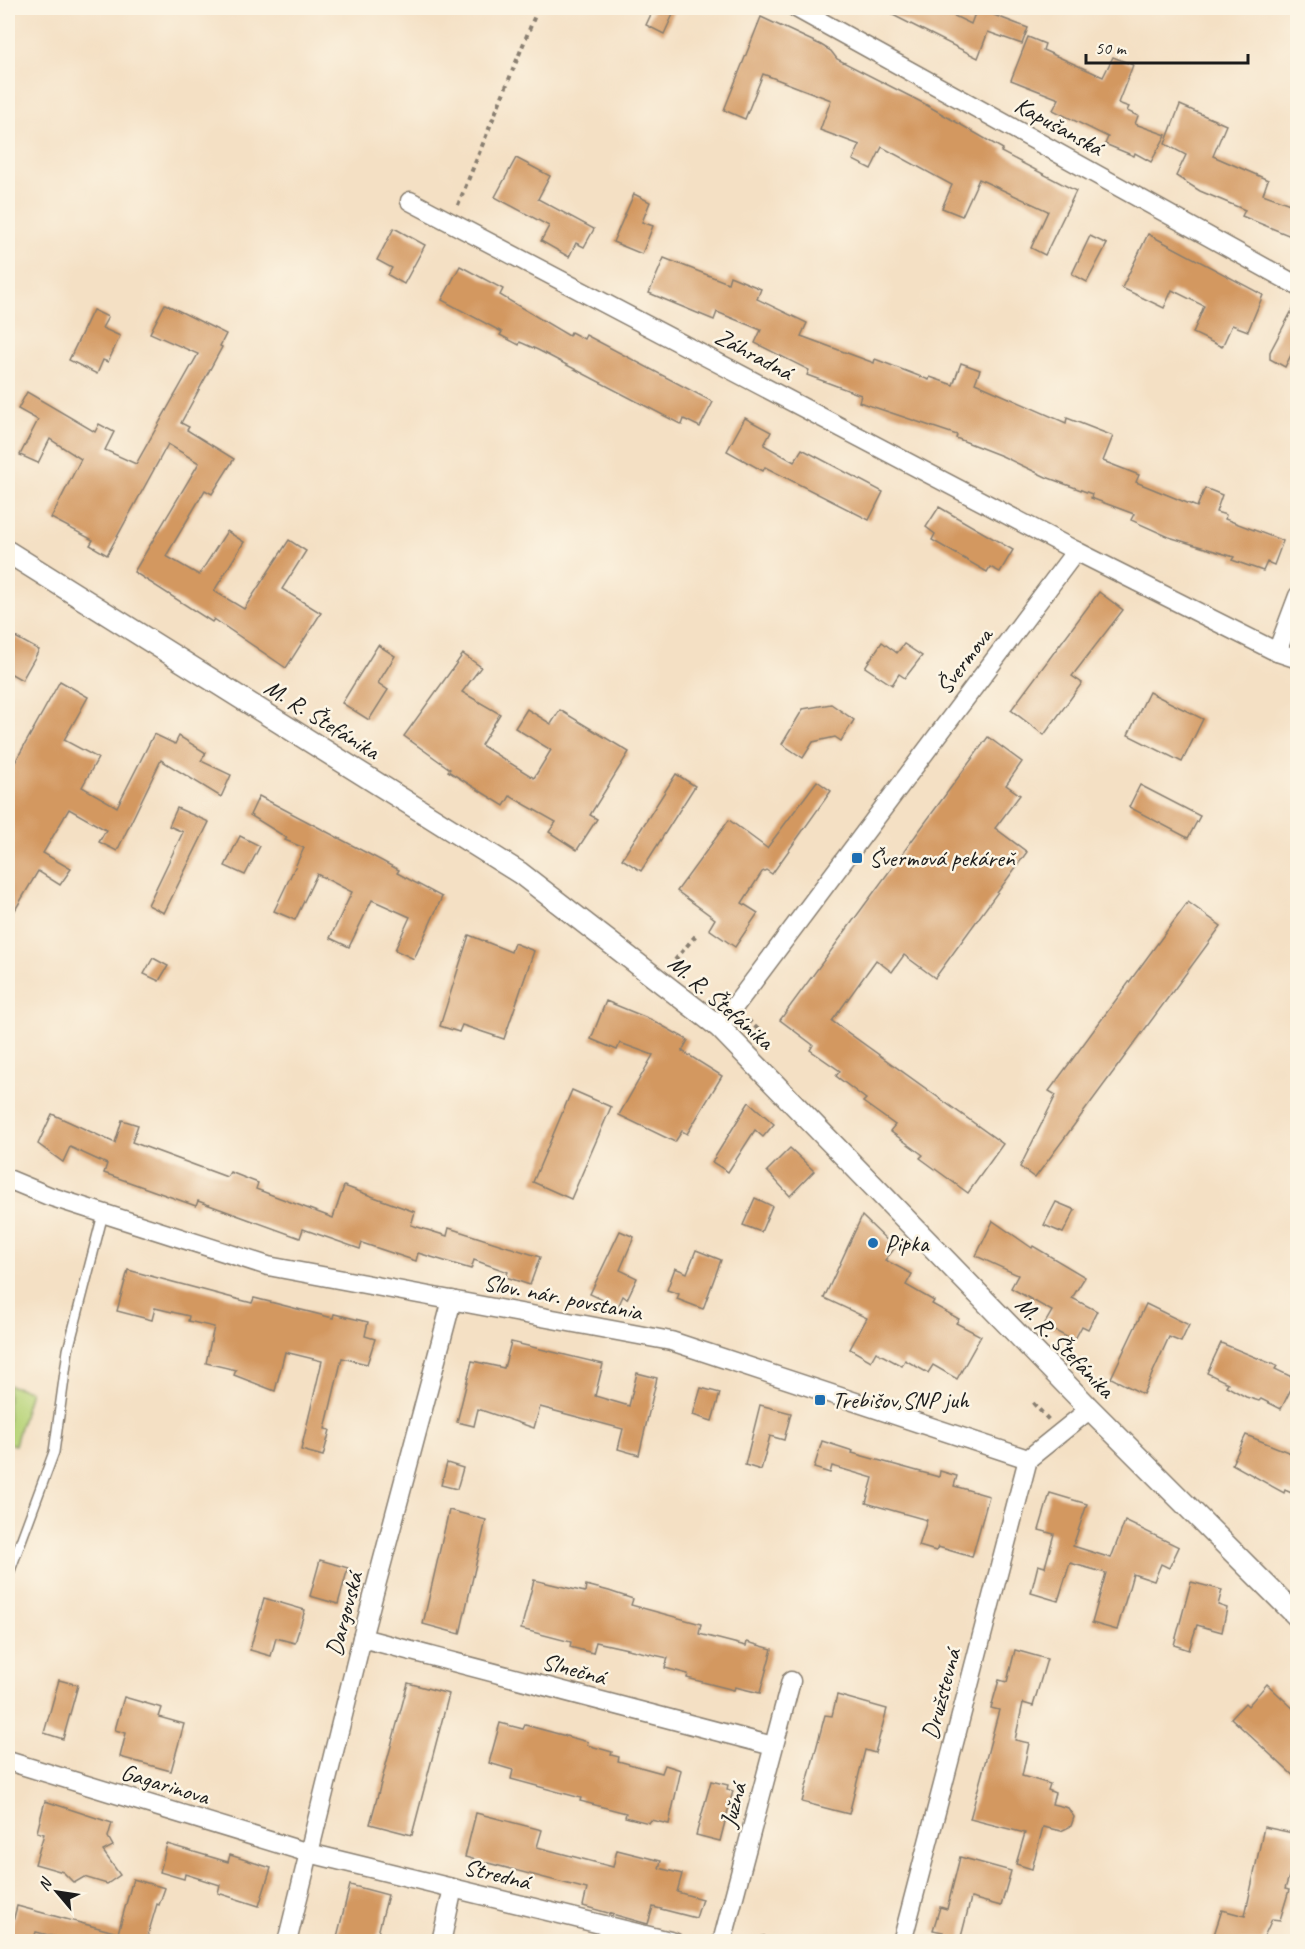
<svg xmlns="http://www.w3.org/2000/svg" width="1305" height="1949" font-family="Caveat,sans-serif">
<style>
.garden{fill:#b8d479;stroke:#6a784a;stroke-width:1.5}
.building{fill:#d39861}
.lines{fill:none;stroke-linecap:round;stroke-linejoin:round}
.service-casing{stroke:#887e70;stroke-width:12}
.minor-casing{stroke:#887e70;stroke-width:21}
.tertiary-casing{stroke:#887e70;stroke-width:24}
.path{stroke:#887e70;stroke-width:4;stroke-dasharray:4.5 4.5;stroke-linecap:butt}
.service{stroke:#fff;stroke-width:9}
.minor{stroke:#fff;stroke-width:18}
.tertiary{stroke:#fff;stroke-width:21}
.poi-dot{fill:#1f6fb2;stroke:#fcf5e5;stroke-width:2}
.labels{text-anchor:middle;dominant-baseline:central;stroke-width:5;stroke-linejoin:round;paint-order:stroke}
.street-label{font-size:24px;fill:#1c1c1c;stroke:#fcf5e5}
.poi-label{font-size:24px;fill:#1c1c1c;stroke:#fcf5e5;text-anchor:start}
</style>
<rect width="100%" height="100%" fill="#fcf5e5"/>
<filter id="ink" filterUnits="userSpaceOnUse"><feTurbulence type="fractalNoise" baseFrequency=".0167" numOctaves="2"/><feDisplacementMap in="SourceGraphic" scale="12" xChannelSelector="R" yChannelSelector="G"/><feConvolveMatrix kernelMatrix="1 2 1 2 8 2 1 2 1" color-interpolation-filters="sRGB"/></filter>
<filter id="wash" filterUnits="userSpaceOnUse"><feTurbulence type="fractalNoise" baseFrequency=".008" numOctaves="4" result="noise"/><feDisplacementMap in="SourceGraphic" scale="24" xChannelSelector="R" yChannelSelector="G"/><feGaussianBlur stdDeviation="1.35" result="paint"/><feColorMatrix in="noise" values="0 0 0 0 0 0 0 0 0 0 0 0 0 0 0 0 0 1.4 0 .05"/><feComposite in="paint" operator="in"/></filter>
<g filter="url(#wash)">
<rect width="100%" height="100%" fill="#f4e0c4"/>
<path class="garden" d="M8,1385l22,6 -15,54 -7,-2z"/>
<g id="blocks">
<g class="building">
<path d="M654,8h22l-12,26 -18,-9z"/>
<path d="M879,8h59l33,16 6,-16h20l-3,7 34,13 -6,16 -34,-12 -10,26z"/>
<path d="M761,17l60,28 10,6 6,8 86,44 80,46 -2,3 75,39 -31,64 -14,-7 17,-37 -69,-32 -17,37 -20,-8 10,-23 -70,-38 -11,22 -18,-9 7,-15 -40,-15 11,-30 -68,-26 -18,45 -21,-9z"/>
<path d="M1028,37l17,7 -2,6 60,27 10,-20 20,8 -15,38 11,4 -2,4 11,5 -3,8 31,11 -15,27 -16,-9 -1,3 -29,-12 3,-7 -55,-27 6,-11 -48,-19z"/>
<path d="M1180,105l46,20 -13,31 55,24 -5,14 35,13v32l-56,-23 3,-6 -45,-19 -24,-15 10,-21 -21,-11z"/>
<path d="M516,158l34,18 -12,23 56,30 -10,18 -8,-4 -7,14 -28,-16 8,-15 -54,-29z"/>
<path d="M634,194l16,8 -8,20 11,4 -11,28 -29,-12z"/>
<path d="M394,228l31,17 -21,39 -16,-9 4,-7 -15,-8z"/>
<path d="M1148,234l115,61 -15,36 -16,-6 -10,22 -29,-14 11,-27 -32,-16 -8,18 -42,-20z"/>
<path d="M1090,236l17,8 -20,38 -15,-8z"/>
<path d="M664,258l64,25 2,-7 31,13 -4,10 50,24 -6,13 73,27 1,-4 54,21 1,-3 23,8 8,-22 19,7 -5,13 91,40 1,-5 46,18 -10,25 36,14 -3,7 61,25 8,-19 17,7 -6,17 10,3 -1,4 58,22 -9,24 -7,-3 -4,9 -31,-11 2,-3 -65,-20 -38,-17 3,-6 -43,-16 1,-4 -46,-17 -44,-21 -46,-18 1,-3 -98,-33 2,-7 -54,-20 2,-5 -54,-27 6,-13 -44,-18 -3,8 -65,-27z"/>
<path d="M460,266l43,23 -3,6 69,41 2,-4 13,7 2,-4 127,67 -13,25 -16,-8 -2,6 -144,-75 -18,-8 -1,3 -19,-10 2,-3 -60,-32z"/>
<path d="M1298,299v42l-13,26 -15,-8v-7z"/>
<path d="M165,304l61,30 -6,12 2,1 -41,76 8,4 -2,3 47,29 -22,35 -7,-4 -39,66 33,19 28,-44 17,11 -30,49 30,18 45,-69 17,11 -24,38 39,24 -35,55 -72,-49 -2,3 -78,-50 65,-109 -31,-19 -61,111 -17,-10 3,-5 -42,-22 30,-59 -31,-20 -12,24 -18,-8 18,-35 -20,-11 9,-17 68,40 4,-8 15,8 -9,18 31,14 62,-110 -48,-21z"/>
<path d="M93,310l15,7 -6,11 18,8 -12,26 -5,-2 -6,14 -28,-14z"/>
<path d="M745,418l26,14 -7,13 30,17 8,-13 81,43 -14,28 -104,-53 -2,4 -36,-20z"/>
<path d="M939,507l74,43 -13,22 -10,-5 -3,5 -55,-32 3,-6 -9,-7z"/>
<path d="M1099,592l24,18 -51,66 10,7 -38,52 -33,-25z"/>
<path d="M8,633l31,17 -17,30 -14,-8z"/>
<path d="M882,642l15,11 7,-9 18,12 -17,22 -6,-4 -7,11 -27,-18z"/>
<path d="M378,645l17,11 -17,27 10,7 -19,30 -27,-17z"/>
<path d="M463,654l18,13 -19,25 38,22 -19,31 53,33 17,-28 -36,-22 12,-19 24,15 9,-14 69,42 -39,63 7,4 -20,31 -28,-18 7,-10 -46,-26 -6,10 -56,-35 2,-2 -46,-33z"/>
<path d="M60,681l28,16 -24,43 34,18 -16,29 35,20 37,-73 21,10 4,-8 27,17 -5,8 30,14 -10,22 -60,-37 -44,91 -18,-9 7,-12 -37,-21 -26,44 28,16 -11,16 -22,-14 -30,51v-147z"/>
<path d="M1149,692l54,27 -21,43 -54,-27z"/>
<path d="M831,704l23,16 -13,21 -6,-4 -22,5 -10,16 -21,-14 21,-35z"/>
<path d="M988,737l34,25 -16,23 14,10 -25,33 32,24 -92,126 -31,-23 -12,17 -16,-12 -44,61 171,123 -35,49 -48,-35 3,-3 -33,-24 5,-6 -32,-23 3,-3 -30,-23 4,-5 -30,-21 3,-5 -33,-25z"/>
<path d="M676,774l19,12 -54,85 -19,-12z"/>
<path d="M817,781l14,10 -59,83 -6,-4 -4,2 -20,31 16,10 -23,34 -26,-18 6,-10 -38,-28 52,-71 38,28z"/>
<path d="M1140,785l60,31 -12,22 -59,-31z"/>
<path d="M259,796l140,74 -2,3 45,24 -28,62 -19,-9 15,-33 -38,-17 -23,47 -19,-9 22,-46 -35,-18 -22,46 -21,-9 30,-63 -19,-8 2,-2 -37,-23z"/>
<path d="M177,808l32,14 -45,91 -16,-8 35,-73 -14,-6z"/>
<path d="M240,836l20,10 -15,29 -20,-9z"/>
<path d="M1188,902l33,24 -186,252 -15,-11 36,-72 -7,-4z"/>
<path d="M469,935l42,17 3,-9 20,8 -30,88 -42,-14 -3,7 -19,-6z"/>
<path d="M153,958l15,8 -9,15 -15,-7z"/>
<path d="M606,1001l46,19 36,20 -6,11 40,25 -35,58 -5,-3 -7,11 -56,-27 34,-60 -33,-12 -3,7 -26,-11z"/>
<path d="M572,1090l39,17 -40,92 -38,-17z"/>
<path d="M749,1102l25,22 -11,13 -8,-7 -27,42 -16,-10z"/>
<path d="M52,1114l63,29 7,-23 16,5 -6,17 95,35 3,-5 28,11 -2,6 77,29 11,-32 71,26 -4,13 36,11 2,-8 91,29 -10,28 -24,-8 2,-5 -34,-12 -3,9 -53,-16 -2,8 -54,-18 -2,6 -57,-20 -3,9 -102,-37 -2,5 -92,-33 3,-9 -37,-17 -7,15 -25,-18z"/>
<path d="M790,1148l24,23 -24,25 -23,-25z"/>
<path d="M755,1198l17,8 -11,26 -18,-7z"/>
<path d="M1056,1202l19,8 -12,23 -19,-8z"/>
<path d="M862,1216l33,32 -10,12 27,14 -6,11 28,16 -2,3 27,15 -3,4 25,13 -24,43 -24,-14 -5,8 -23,-13 -3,6 -26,-14 -5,9 -21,-12 17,-31 -43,-20z"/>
<path d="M993,1221l39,27 1,-2 52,31 -13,21 25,13 -9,18 -6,-3 -8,15 -30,-16 8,-14 -41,-23 7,-13 -42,-19z"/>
<path d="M620,1231l14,6 -14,33 17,8 -10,21 -4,-3 -5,11 -28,-13z"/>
<path d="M696,1250l25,10 -18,49 -26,-10 2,-5 -12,-4 8,-22 12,5z"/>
<path d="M128,1270l124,33 2,-5 79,20 1,-4 34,8 -3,14 10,3 -8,25 -25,-6 -17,71 5,1 -7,26 -22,-6 21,-89 -37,-9 -10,39 -41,-16 2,-5 -30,-7 8,-36 -26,-6 1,-5 -34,-8 -3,12 -35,-9z"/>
<path d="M1146,1304l43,21 -8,17 -12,-5 -26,57 -32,-16z"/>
<path d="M511,1342l92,22 -8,32 34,10 8,-33 20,5 -18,77 -21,-6 5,-20 -83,-22 -6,21 -56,-19 -4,17 -17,-4 15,-61 32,7z"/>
<path d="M1221,1343l56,23 -2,3 21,10 -15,30 -20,-10 -2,2 -13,-4 -20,-11 2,-3 -21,-10z"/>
<path d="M701,1388l19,5 -8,28 -19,-6z"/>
<path d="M760,1405l31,8 -7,27 -14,-4 -9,34 -16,-5z"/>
<path d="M1246,1435l52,21v40l-13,-6 -1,3 -52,-29z"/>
<path d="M822,1441l31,10 -1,2 87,24 1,-6 17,5 -3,10 35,10 -17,61 -34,-10 -2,4 -17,-5 8,-26 -61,-17 7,-25 -41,-12 -2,7 -16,-5z"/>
<path d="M447,1463l16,5 -6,21 -16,-4z"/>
<path d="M1050,1493l37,11 -14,42 38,12 14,-37 54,26 -10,21 -8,-4 -7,17 -21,-7 -16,56 -25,-7 14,-50 -36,-10 -12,38 -27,-8 7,-28 7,2 9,-33 -15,-4z"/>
<path d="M449,1510l37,10 -26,114 -37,-10z"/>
<path d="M320,1560l28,8 -10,36 -28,-8z"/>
<path d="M534,1580l51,12 1,-7 23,6 24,8 -2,6 70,19 -2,10 47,12 1,-4 25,7 -12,44 -25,-6 -1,3 -47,-12 1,-4 -23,-6 3,-10 -72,-16 -3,11 -23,-6 1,-5 -50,-13z"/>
<path d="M1191,1582l31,8 -4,15 9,3 -5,24 -25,-7 -8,25 -15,-5z"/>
<path d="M264,1598l41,12 -10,33 -19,-5 -5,18 -21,-6z"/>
<path d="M1015,1650l32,9 -14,47 -10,-3 -8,37 14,3 -7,33 28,8 -2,6 7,3 -3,11 16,4 6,9 -3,9 -10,5 -18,-4 -11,42 -16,-5 9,-31 -55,-14 29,-109 -8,-2 8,-28 8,2z"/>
<path d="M59,1680l19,5 -15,54 -19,-6z"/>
<path d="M408,1683l41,11 -37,141 -42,-11z"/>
<path d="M1267,1684l31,29v67l-67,-62 14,-15 3,3z"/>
<path d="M837,1695l50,14 -12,44 -10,-3 -16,64 -47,-12 23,-87 7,1z"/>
<path d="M124,1697l38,11 -3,9 25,7 -13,47 -51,-14 6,-24 -11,-3z"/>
<path d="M500,1723l23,6 2,-4 63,17 -1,3 25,7 -1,3 8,2 -1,4 44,12 3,-8 16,5 -12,54 -18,-4 -2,3 -24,-6 1,-4 -46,-12 1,-3 -70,-19 2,-9 -24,-7z"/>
<path d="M711,1781l17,4 -1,4 6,2 -13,50 -24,-6z"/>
<path d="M45,1801l67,22 -4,14 5,9 -10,5 17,24 -13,9 -23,-7 -10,6 -11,-11 -28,-8 9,-30 -7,-2z"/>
<path d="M476,1813l66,17 -5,17 76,20 4,-17 44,11 -2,7 23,6 -5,18 25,7 -6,19 -43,-11 -5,17 -65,-18 4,-17 -122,-32z"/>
<path d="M1264,1827l34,7v14l-13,41 4,1 -9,30 -8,-1 -10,22h-50l10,-31 23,6z"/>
<path d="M167,1844l61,18 2,-7 41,13 -12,38 -41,-13 2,-8 -35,-11 -1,5 -24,-7z"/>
<path d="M960,1857l51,14 -10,35 -30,-8 -11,43h-20l3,-9 -10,-2 7,-23 7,2z"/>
<path d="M133,1879l32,9 -6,17 -2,-1 -11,37h-75l-35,-9 -3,9h-25l9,-35 101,27z"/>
<path d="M350,1885l38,10 -12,46h-40z"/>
</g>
</g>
</g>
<g filter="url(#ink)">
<use href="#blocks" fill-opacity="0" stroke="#887e70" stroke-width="1.5"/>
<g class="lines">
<defs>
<path id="service" d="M8,1576l46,-124 14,-102 35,-136"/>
<g id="minor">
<path d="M796,8l502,278"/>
<path d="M410,201l666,350"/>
<path d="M1277,652l21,7"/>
<path d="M719,1027l357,-476 201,101 21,-56"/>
<path d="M8,1179l41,17 219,70 403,75 357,118"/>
<path d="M1028,1459l62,-50"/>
<path d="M362,1638l411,108"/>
<path d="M8,1761l301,92 365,89"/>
<path d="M287,1942l75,-304 90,-338"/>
<path d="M441,1942l12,-54"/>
<path d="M722,1942l69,-261"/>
<path d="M902,1942l126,-483"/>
</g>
<path id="tertiary" d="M8,552l512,321 199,154 371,382 208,208"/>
</defs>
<use href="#service" class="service-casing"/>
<use href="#minor" class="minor-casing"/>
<use href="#tertiary" class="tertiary-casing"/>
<g class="path">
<path d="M458,205l80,-197"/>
<path d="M675,960l22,-26"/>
<path d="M748,1020l13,12"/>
<path d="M1033,1403l16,17"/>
<path d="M752,1942l12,-5 15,5"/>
</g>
<use href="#service" class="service"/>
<use href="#minor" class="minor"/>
<use href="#tertiary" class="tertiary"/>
</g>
</g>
<g class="poi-dot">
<rect x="851" y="852" width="12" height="12" rx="3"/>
<circle cx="873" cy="1243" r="6"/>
<rect x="814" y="1394" width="12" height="12" rx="3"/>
</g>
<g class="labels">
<g class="street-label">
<text transform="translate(1059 126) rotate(29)">Kapušanská</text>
<text transform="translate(754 354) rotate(28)">Záhradná</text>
<text transform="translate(964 661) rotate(-53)">Švermova</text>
<text transform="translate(322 719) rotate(32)">M. R. Štefánika</text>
<text transform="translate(721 1002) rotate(41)">M. R. Štefánika</text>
<text transform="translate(563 1297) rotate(11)">Slov. nár. povstania</text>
<text transform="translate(1065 1347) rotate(46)">M. R. Štefánika</text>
<text transform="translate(344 1614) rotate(-75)">Dargovská</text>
<text transform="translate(574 1669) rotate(15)">Slnečná</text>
<text transform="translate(941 1694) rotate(-75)">Družstevná</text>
<text transform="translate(165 1784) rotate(17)">Gagarinova</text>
<text transform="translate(733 1805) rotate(-75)">Južná</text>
<text transform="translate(497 1874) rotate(14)">Stredná</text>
</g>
<g class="poi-label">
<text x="869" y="858">Švermová pekáreň</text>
<text x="885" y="1243">Pipka</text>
<text x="832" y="1400">Trebišov,SNP juh</text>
</g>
</g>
<rect width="1305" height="1949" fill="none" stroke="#fcf5e5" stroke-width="30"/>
<g transform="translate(57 1892) rotate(299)" stroke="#fcf5e5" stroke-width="4.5" paint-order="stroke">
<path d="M0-4.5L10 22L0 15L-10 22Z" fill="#1c1c1c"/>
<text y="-9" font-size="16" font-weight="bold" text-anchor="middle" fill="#1c1c1c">N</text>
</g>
<path d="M1086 54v9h162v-9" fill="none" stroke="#1c1c1c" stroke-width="3"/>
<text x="1095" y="54" font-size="18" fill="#1c1c1c" stroke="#fcf5e5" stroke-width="4.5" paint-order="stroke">50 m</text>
</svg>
